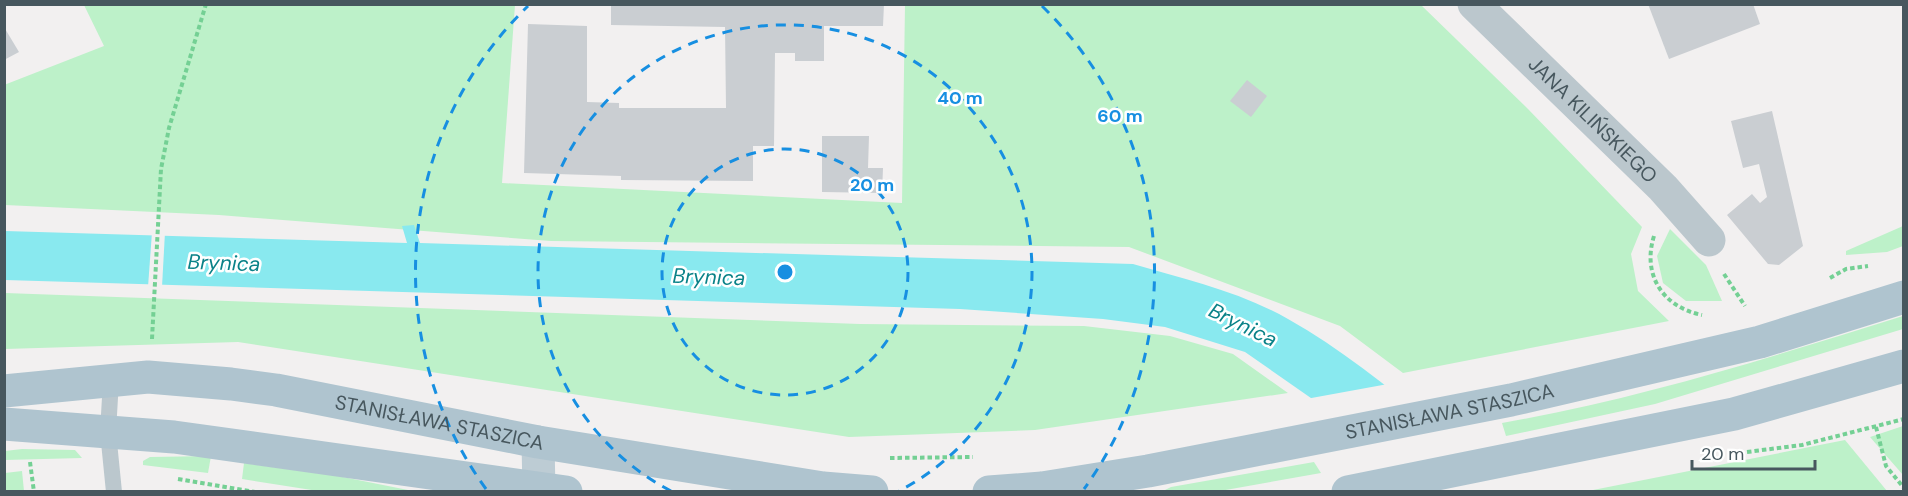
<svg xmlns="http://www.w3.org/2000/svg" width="1908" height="496" font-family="'DM Sans',sans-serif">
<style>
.green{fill:#bdf1c9}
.water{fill:#89e9ef}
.pier{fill:#f2f0f0}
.building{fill:#caced2}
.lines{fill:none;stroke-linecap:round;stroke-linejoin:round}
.path{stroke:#74d094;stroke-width:4;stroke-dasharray:4.5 3;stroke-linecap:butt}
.lane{stroke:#bbc7cd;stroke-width:16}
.street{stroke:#bbc7cd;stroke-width:33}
.secondary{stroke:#bdccd4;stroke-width:33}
.primary{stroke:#afc4cf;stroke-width:33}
.ring{fill:none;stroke:#178fe1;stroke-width:3;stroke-dasharray:10 8}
.labels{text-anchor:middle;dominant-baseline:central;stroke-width:5;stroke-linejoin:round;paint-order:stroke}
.street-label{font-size:20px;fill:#47575e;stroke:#fff}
.water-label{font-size:21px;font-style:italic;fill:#0a8288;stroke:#fff}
.centre{fill:#178fe1;stroke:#fff;stroke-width:3}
.ring-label{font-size:18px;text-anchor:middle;font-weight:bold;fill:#178fe1;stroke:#fff;stroke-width:5;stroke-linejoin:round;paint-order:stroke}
</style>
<rect width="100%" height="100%" fill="#f2f0f0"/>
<g class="green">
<path d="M84,5h431l-13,178 400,20 3,-198h516l107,104 114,118 -11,27 7,37 31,30 -266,52 -63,-47 -211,-79 -578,-6 -332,-26 -214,-10 -1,-120 100,-39z"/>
<path d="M1903,226v20l-16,6 -41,3v-4z"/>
<path d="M1670,229l36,36 16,36h-36l-23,-18 -6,-27z"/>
<path d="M5,293l855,31 224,2 86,10 63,18 55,39 -253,37 -186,7 -611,-95 -233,7z"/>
<path d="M1903,316v13l-248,75 -149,32 -4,-13c137,-24 269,-66 401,-107z"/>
<path d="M1903,426h1l-1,49 -33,-38z"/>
<path d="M1845,440l42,51h-299z"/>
<path d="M22,449l53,1 7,8 -77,2v-9z"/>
<path d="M211,456l-3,17 -65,-8v-4l7,-4z"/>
<path d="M1314,462l7,11 -101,18h-57l8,-4z"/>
<path d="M244,463l94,13 75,15h-95l-76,-12z"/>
<path d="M22,471l2,20h-19v-18z"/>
</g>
<path class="water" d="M414,225l6,18 713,21c52,15 108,28 155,55 52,29 98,67 145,104l-79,5 -109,-76 -80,-25 -62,-8 -143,-10 -955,-29v-49l402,12 -5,-17z"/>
<g class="pier">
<path d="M152,232h13l-3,55h-14z"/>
<path d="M1388,384l47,37 62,71h-82l-63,-62 -46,-31z"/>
</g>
<g class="building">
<path d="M611,4h273l-1,22h-59v35h-29v-8h-20l-1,93h-21v35l-132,-1v-4l-97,-3 4,-149 59,2v76l32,1v5h107l-1,-81 -114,-2z"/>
<path d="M1648,4h105l7,20 -91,35z"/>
<path d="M4,27l15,25 -15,8z"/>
<path d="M1247,80l20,16 -16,21 -21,-16z"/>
<path d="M1772,111l31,135 -24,19 -11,-1 -41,-49 25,-21 8,9 7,-6 -8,-33 -16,4 -12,-47z"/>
<path d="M822,136h47l-1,32h15l-1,25 -60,-1z"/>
</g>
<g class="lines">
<g class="path">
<path d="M1654,236c-12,38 8,71 48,79"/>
<path d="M1724,274l21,32"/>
<path d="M1830,278l16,-9 22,-3"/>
<path d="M152,339l9,-170 8,-41 37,-124"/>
<path d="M1876,427l10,39 18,22"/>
<path d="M1747,452l55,-7 102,-26"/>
<path d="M890,458l83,-1"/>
<path d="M30,462l4,30"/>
<path d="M178,479l77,13"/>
</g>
<path class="lane" d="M111,380l-3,52 6,60"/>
<path class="street" id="s1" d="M1474,4l189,184 46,52"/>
<path class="secondary" d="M538,442l1,50"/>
<g class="primary">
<path id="s2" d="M4,391l144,-14 83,7 45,6 262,52 285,46 49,4"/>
<path d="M4,424l170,13 392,55"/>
<path id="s3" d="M989,492l53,-4 106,-17 363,-71 249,-58 144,-45"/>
<path d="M1348,492l386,-78 170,-48"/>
</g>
</g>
<g class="ring">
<circle cx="785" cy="272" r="123"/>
<path d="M671 491A247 247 0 1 1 899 491"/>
<path d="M486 489A370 370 0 0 1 528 6M1042 6A370 370 0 0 1 1084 489"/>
</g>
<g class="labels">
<g class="street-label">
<text stroke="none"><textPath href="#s1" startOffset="166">JANA KILIŃSKIEGO</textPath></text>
<text stroke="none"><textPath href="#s3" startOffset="468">STANISŁAWA STASZICA</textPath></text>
<text stroke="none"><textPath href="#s2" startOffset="440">STANISŁAWA STASZICA</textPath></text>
</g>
<g class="water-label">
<text transform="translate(224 263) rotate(2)">Brynica</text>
<text transform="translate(709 277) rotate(2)">Brynica</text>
<text transform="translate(1243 325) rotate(26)">Brynica</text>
</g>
</g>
<circle cx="785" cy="272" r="9" class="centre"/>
<g class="ring-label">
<text x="960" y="104">40 m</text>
<text x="1120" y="122">60 m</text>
<text x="872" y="191">20 m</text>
</g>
<rect width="1908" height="496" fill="none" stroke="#47575e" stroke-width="12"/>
<path d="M1692 460v9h123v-9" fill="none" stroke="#47575e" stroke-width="3"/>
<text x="1701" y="460" font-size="18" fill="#47575e" stroke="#ffffff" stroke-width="4.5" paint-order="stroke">20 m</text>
</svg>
